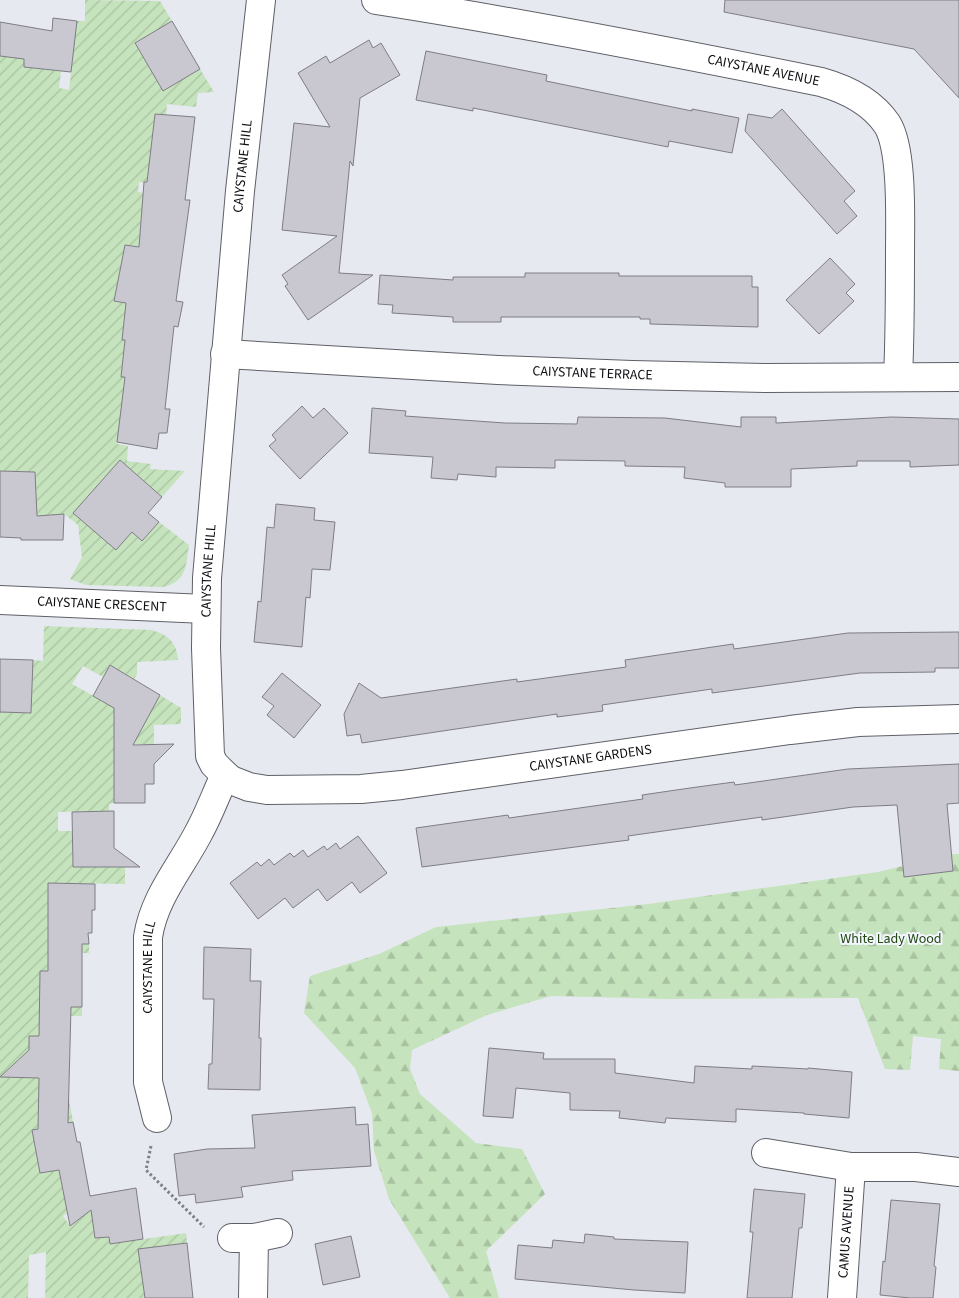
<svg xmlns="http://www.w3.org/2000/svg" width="959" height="1298" font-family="'Source Sans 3',sans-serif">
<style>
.forest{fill:url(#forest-firs)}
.garden{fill:url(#garden-furrows)}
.building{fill:#c9c7cf;stroke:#7f7d84}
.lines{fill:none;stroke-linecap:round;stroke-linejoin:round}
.street-casing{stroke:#5f6067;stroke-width:30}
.path{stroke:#7f8086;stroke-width:3;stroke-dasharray:2.5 2.5;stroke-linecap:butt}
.street{stroke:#fff;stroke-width:28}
.labels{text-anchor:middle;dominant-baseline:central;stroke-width:4;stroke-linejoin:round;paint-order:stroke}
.street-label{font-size:14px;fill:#0e0f12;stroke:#f4f6fe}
.park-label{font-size:14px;fill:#224913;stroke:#f4f6fe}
</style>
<defs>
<pattern id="forest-firs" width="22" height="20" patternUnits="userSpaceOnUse" patternTransform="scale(1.25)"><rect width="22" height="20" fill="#c5e3bc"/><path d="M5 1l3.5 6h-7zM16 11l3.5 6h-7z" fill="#a8c2a1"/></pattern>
<pattern id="garden-furrows" width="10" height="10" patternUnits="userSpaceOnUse" patternTransform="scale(1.25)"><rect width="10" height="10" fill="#c5e3bc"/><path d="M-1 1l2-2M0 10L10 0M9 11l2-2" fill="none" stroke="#a8c2a1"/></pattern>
</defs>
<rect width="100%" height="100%" fill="#e7e9f1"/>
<path class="forest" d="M952,854h7v217l-20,-2 2,-30 -28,-3 -3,34 -25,-1 -27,-71 -191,1 -116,-3 -64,19 -75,35 -2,19 10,25 56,49 46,6 23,45 -59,57 13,47h-49l-61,-99 -15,-48 -2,-38 -17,-45 -51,-55 6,-37 69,-22 57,-27 212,-23 230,-32z"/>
<g class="garden">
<path d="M85,0l75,1 12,20 -37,23 21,34 25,2 19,-11 14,23 -16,1 -2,14 -29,-3 -1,11 -11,-1 -5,40 15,30 -26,-2 -1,10 5,1 -3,38 43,20 -58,-6 -11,56 20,4 -11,35h2l-4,36 47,6 -1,13 -43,-3 -7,52 11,2 -1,15 24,3 -1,5 35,2 -23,26 -20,-17 -36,-4 -17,19 53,45 17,-18 30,23c-3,20 -2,37 -26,42l-77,-2 -16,-6 12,-22 -4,-32 -14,-11 -27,2 -2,-44 -35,-1v-417l7,-26 2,29 15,2v8l37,4 -2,17 10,2 8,-69h8z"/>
<path d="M44,626l107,4c16,4 26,12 27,30l-41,2v12l-3,5 -24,-14 -7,12 -20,-11 -11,18 72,40 16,-29 21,13v16l-27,1v19h-40v59l-5,1v7l-51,1v19h14l1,36h52v17l-77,-1v51l17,11 24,-1v9h-7v7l-25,11h-17v35l42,1v9h-18l-20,20h-14l-1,24 -11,-1 -3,4 -1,10 4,4 21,1 29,16 5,28 -41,8 8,43 19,-3 4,22 25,5 -25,19 7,10 31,-24 -8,21 2,15 14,-1 1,7 76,-11 1,10 -34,4 2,20 -10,31h-100l1,-46 -17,3 -1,43h-28v-586l31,1 2,-53 10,1z"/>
</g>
<g class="building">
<path d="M725,0h234v98l-45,-49 -190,-37z"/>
<path d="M53,18l24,3 -6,51 -47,-5v-8l-24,-3v-34l52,9z"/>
<path d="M172,21l28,48 -37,22 -28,-48z"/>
<path d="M369,40l4,8 8,-5 19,32 -40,23 -7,68 -3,-5 -11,112 34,2 -65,45 -23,-34 3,-2 -6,-9 55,-39 -55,-6 12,-107 36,4 -32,-54 28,-17 4,7z"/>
<path d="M426,51l121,24 -1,6 146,30v-2l47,9 -7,35 -63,-12 -1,6 -195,-39v3l-57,-11z"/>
<path d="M782,109l73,82 -11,10 13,15 -20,18 -92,-103 3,-17 24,4z"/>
<path d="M155,114l40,3 -10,83h5l-14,101 7,1 -5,25 -4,-1 -9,83h5l-3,24h-8l-2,16 -40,-7 8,-65h-4l4,-37h-3l4,-37 -12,-2 11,-56 14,2 5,-65h3z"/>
<path d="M830,258l25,26 -9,9 8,8 -35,33 -33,-34z"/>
<path d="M525,273h94v3h133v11h6v40l-108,-3v-5h-10v-2h-139v5h-48v-5l-61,-4 1,-8 -15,-1 2,-29 73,5v-3h72z"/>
<path d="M302,406l11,12 11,-10 24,25 -48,46 -31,-33 7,-6 -4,-5z"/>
<path d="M372,408l34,3 -1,5 100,7 72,1 1,-7 87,1 76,9v-10h35v6l116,-6 67,2v46l-49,2v-6h-53v5l-66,3v18h-66v-4l-41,-5 1,-11 -60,-1v-5l-70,-1v8l-59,-1v10l-38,-3 -1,6 -26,-2 2,-21 -64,-4z"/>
<path d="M120,460l42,37 -14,16 11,9 -17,19 -10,-9 -16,18 -43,-37z"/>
<path d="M0,471l35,1 2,44 27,-2 -1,26h-42v-2l-21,-1z"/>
<path d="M276,504l39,4 -1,12 21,2 -5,48 -18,-1 -2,29 -4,-1 -4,50 -48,-5 4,-41 3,1 6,-75 7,1z"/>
<path d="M959,632v36h-24v4l-75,1 -148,20v-4l-110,16 1,6 -46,6v-3l-195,29 -2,-9 -13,2 -3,-22 15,-31 22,15 136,-19v3l109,-15 -1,-7 108,-16 1,5 114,-16z"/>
<path d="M0,659l33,1 -2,53 -31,-1z"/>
<path d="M110,665l50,30 -27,50 41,-1 -20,20v20h-9v19h-31v-95l-21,-12z"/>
<path d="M282,673l39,32 -27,33 -27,-23 7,-9 -12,-9z"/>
<path d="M959,764v39l-12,1 6,67 -49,6 -7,-72 -44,2 -91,13v-3l-134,19 1,4 -207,27 -6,-39 92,-13 1,3 134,-19 -1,-4 48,-7 44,-6 1,3 113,-16z"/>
<path d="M114,811v37l26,19h-67l-1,-55z"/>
<path d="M358,836l29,37 -27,20 -8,-11 -25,19 -9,-12 -25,19 -8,-10 -27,21 -28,-36 27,-21 4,4 8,-7 5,6 16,-12 4,4 9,-7 5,7 16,-11 3,4 9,-7 4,6z"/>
<path d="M48,883l47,1v26h-3v23h-4l1,11h-7v63h-11l-3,116 5,-1 4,20h3l10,54 46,-8 7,51 -33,5 -1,-7 -14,1 -4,-28 -21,16 -11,-56 -19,3 -8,-43 6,-1 1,-51 -39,-1 29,-27v-14h10l1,-65h8z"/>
<path d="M204,947l47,2 -1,32h11l-2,57h2l-1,52 -52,-1 1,-25h3l2,-65h-11z"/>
<path d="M489,1048l55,5 -1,6h72v14l79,10 1,-17 57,3v-3l56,3v-1l44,4 -3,46 -45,-4v-1l-68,-4v13l-70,-4 -1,5 -46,-5 1,-7 -50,-1v-17l-54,-5 -3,30 -30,-2z"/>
<path d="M355,1107l1,18 12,-1 3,42 -79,5 1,9 -52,7 2,10 -47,6 -1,-9 -16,2 -5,-42 33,-5 48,-1 -3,-33z"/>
<path d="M754,1189l51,5 -3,34h-3l-7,70h-45l6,-66h-3z"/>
<path d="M891,1200l49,4 -6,62 2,1 -3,31h-23l-30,-3 3,-34 2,1z"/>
<path d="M585,1234l29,3v2l74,3 -3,51 -51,-3 -119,-11 3,-34 34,3 1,-8 31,3z"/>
<path d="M351,1236l9,41 -37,8 -8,-41z"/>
<path d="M187,1243l6,55h-48l-7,-49z"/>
</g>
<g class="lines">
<defs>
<g id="street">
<path id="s1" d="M376,0c149,23 297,52 445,82 25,7 51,20 66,42 16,25 13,97 13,128 0,42 0,83 -2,125"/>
<path id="s2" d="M225,354l273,16 134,5 133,3 194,-1"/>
<path id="s3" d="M0,600l206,9"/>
<path id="s4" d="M225,775l6,5 18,7 18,3 94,-1 41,-4 388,-55 68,-8 101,-3"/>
<path id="s5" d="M157,1118l-9,-36v-145c6,-40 33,-70 51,-105 10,-18 17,-38 26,-57l-11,-11 -4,-8 -4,-108 1,-70 33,-387 21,-191"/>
<path d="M766,1153l85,14h65l43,5"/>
<path d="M232,1238h22l-1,60"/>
<path d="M254,1238l24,-5"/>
<path id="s6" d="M842,1298l9,-131"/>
</g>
</defs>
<use href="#street" class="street-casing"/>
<path class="path" d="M151,1146l-5,24 58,57"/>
<use href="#street" class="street"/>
</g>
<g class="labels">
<g class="street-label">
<text stroke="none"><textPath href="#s1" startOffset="394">CAIYSTANE AVENUE</textPath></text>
<text stroke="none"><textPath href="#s5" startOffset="978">CAIYSTANE HILL</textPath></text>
<text stroke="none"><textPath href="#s2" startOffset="368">CAIYSTANE TERRACE</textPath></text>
<text stroke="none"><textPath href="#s5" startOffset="572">CAIYSTANE HILL</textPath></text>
<text stroke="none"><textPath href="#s3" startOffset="102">CAIYSTANE CRESCENT</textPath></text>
<text stroke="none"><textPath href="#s4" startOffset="371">CAIYSTANE GARDENS</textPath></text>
<text stroke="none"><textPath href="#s5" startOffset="152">CAIYSTANE HILL</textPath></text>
<text stroke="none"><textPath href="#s6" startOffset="66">CAMUS AVENUE</textPath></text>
</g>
<g class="park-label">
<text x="891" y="939">White Lady Wood</text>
</g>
</g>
</svg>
